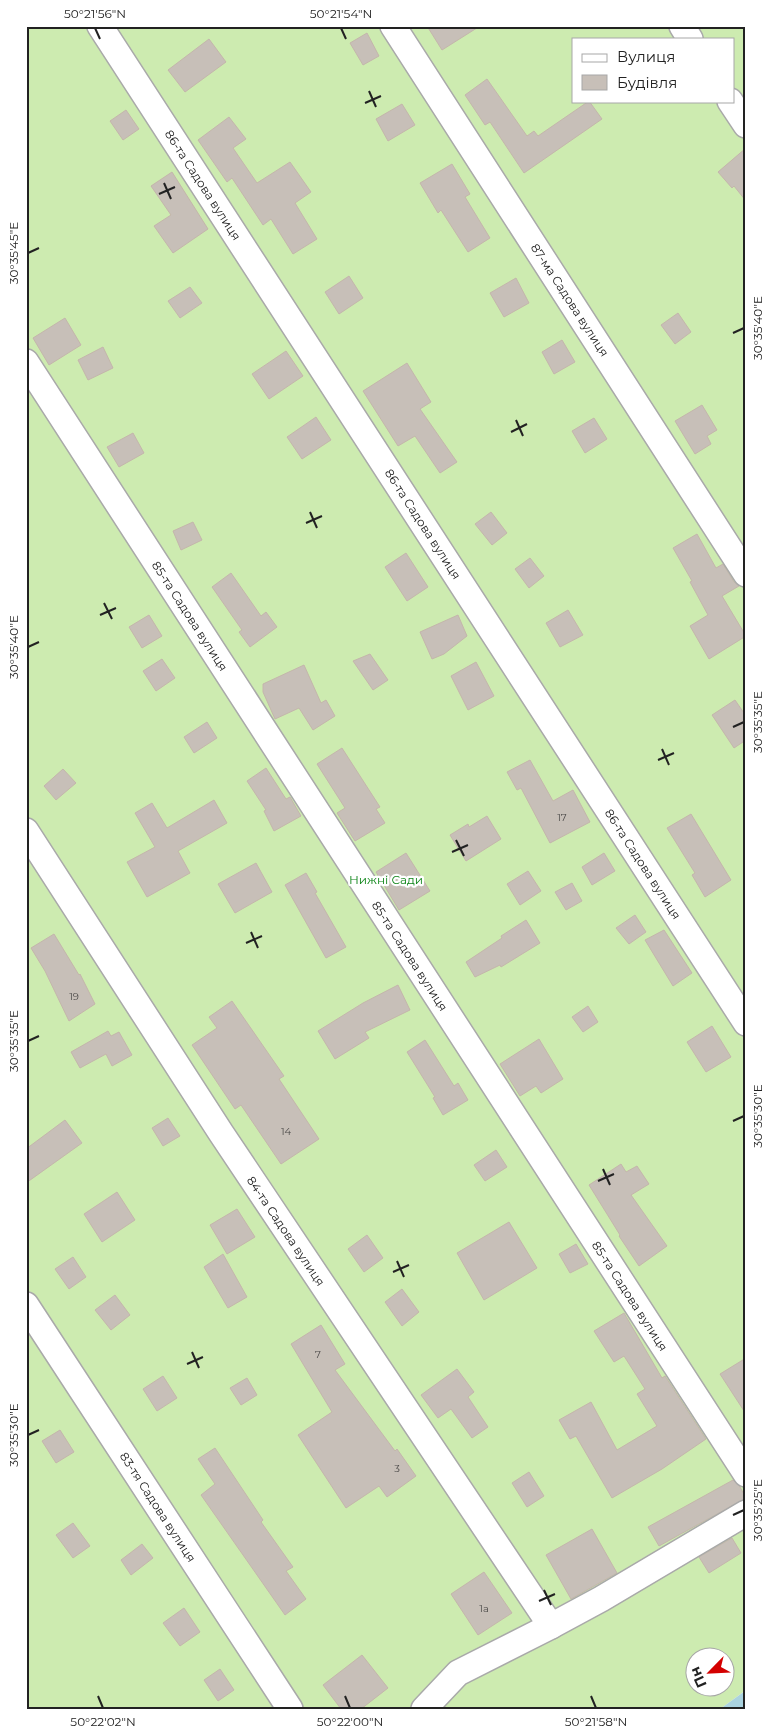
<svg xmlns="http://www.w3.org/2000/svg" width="772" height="1735" font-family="Montserrat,sans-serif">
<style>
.grass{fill:#cdebb0;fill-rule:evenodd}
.water{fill:#aad3df}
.building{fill:#c7bfb8;stroke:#c4b6ab}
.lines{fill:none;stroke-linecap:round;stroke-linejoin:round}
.minor-casing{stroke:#a9a9a9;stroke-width:28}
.minor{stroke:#fff;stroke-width:25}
.ticks{fill:none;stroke:#222;stroke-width:2}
.labels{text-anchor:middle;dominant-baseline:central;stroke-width:4.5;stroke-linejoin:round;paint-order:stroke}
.number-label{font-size:10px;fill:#4b4948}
.street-label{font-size:12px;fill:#222;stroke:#fff}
.park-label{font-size:12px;fill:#0c8416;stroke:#fff}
.neatline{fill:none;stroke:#222;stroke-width:2}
.ticks-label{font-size:12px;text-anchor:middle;fill:#222}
</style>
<rect width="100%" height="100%" fill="#f2efe9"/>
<path class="grass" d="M26,26h720v1664l-26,19h-694zM573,39h160v62h-160zM694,1658h30v30h-30z"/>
<path class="water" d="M746,1690v19h-26l25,-18z"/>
<g class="building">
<path d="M427,26h53l-38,24z"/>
<path d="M367,33l12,23 -16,9 -13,-22z"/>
<path d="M209,39l17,23 -41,30 -17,-22z"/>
<path d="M487,79l40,57 7,-5 4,5 51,-35 13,18 -78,54 -34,-51 -5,3 -20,-30z"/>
<path d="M402,104l13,21 -27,16 -12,-22z"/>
<path d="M126,110l13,19 -16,11 -13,-19z"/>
<path d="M229,117l17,22 -13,9 24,35 33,-21 21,30 -16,11 22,36 -24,15 -22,-35 -8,6 -31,-47 -5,4 -29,-42z"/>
<path d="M746,148v53l-12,-15 -2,2 -14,-16z"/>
<path d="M452,164l18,30 -5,3 25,41 -22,14 -27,-42 -3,3 -18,-30z"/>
<path d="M172,172l36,57 -35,24 -19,-27 17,-11 -20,-29z"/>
<path d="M349,276l14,22 -24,16 -14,-22z"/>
<path d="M516,278l13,25 -25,14 -14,-24z"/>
<path d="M190,287l12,16 -22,15 -12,-17z"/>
<path d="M678,313l13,19 -16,12 -14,-19z"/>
<path d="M65,318l16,27 -32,20 -16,-27z"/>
<path d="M562,340l13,22 -21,12 -12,-22z"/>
<path d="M103,347l10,21 -25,12 -10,-20z"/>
<path d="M286,351l17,25 -34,23 -17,-25z"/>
<path d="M407,363l24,39 -11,7 37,53 -17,11 -25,-37 -17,10 -35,-55z"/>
<path d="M702,405l15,25 -10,6 4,8 -16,10 -20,-33z"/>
<path d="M316,417l15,23 -29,19 -15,-22z"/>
<path d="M594,418l13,21 -22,14 -13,-22z"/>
<path d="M133,433l11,20 -25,14 -12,-20z"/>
<path d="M491,512l16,21 -15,12 -17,-21z"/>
<path d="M193,522l9,18 -21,10 -8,-19z"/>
<path d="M697,534l19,34 7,-4 11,18 5,4 -17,10 24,40 -37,23 -19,-33 18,-11 -18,-33 2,-1 -19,-33z"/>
<path d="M406,553l22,34 -21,14 -22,-34z"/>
<path d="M530,558l14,18 -15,12 -14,-19z"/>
<path d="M231,573l30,43 5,-4 11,15 -27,20 -11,-15 3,-2 -30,-43z"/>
<path d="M568,610l15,25 -23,12 -14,-24z"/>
<path d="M149,615l13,21 -20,12 -13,-21z"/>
<path d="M458,615l9,21 -23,18 -12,5 -12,-27z"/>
<path d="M370,654l18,26 -15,10 -20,-29z"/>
<path d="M162,659l13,19 -19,13 -13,-20z"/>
<path d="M476,662l18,34 -26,14 -17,-34z"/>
<path d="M304,665l17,38 5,-3 9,16 -22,14 -14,-22 -24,11 -12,-27v-8z"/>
<path d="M735,700l11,16v24l-12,8 -22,-33z"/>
<path d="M207,722l10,16 -23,15 -10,-16z"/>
<path d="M342,748l38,59 -4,2 9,14 -30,18 -18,-28 8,-5 -28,-44z"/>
<path d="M530,760l23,41 20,-11 17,32 -40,21 -29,-55 -4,2 -10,-18z"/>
<path d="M266,768l20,31 4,-2 11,19 -27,15 -10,-20 2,-1 -19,-29z"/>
<path d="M63,769l13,14 -20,17 -12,-14z"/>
<path d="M214,800l13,23 -49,28 12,22 -43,24 -20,-35 28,-15 -20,-34 17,-10 15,25z"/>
<path d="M691,814l40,66 -26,17 -13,-22 3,-2 -28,-45z"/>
<path d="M487,816l14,23 -35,22 -16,-26 18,-11 1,3z"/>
<path d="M406,853l24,38 -31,19 -23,-38z"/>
<path d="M604,853l11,18 -23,14 -10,-18z"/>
<path d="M256,863l16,29 -37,21 -17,-29z"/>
<path d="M528,871l13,20 -21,14 -13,-21z"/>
<path d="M306,873l11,19 -2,1 31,54 -20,11 -41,-73z"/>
<path d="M572,883l10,18 -16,9 -11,-18z"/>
<path d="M635,915l11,17 -17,12 -13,-16z"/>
<path d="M526,920l14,23 -39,24 -1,-2 -25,12 -9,-15 36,-24 -1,-2z"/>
<path d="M664,930l28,43 -19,13 -28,-46z"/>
<path d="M54,934l25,41 1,-1 15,30 -26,17 -24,-50 -14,-23z"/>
<path d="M398,985l12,25 -45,22 4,6 -34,21 -17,-28 45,-28z"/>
<path d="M232,1001l52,75 -5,3 40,60 -38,25 -40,-59 -6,4 -43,-64 25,-17 -8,-11z"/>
<path d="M588,1006l10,16 -15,10 -11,-15z"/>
<path d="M712,1026l19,31 -25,15 -19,-30z"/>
<path d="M108,1031l3,5 8,-4 13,23 -20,11 -6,-12 -26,14 -9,-16z"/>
<path d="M539,1039l24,40 -22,14 -5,-7 -16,10 -20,-32z"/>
<path d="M425,1040l29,46 4,-3 10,17 -25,15 -10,-17 2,-1 -28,-45z"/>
<path d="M168,1118l12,18 -17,10 -11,-18z"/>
<path d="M65,1120l17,23 -56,40v-34z"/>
<path d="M496,1150l11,17 -22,14 -11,-16z"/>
<path d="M621,1164l5,8 11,-6 12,18 -18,11 36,51 -28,20 -20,-30 1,-1 -31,-50z"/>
<path d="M117,1192l18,28 -33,22 -18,-28z"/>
<path d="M237,1209l18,28 -28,17 -17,-29z"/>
<path d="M509,1222l28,46 -53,32 -27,-47z"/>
<path d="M367,1235l16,23 -19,14 -16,-23z"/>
<path d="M576,1244l12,20 -18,9 -11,-19z"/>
<path d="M223,1254l24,43 -19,11 -24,-41z"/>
<path d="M73,1257l13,20 -17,12 -14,-20z"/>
<path d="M402,1289l17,23 -17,14 -17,-24z"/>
<path d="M115,1295l15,20 -19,15 -16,-20z"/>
<path d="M624,1313l38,65 3,-2 41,63 -44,30 -50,29 -36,-62 -6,3 -11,-19 32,-18 26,48 40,-24 -20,-32 8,-5 -21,-33 -10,6 -20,-31z"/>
<path d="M321,1325l24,39 -10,6 60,81 2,-2 19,27 -29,21 -8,-11 -33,22 -48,-73 34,-23 -41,-68z"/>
<path d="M746,1358v56l-26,-40z"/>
<path d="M457,1369l17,23 -6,5 20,30 -16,11 -21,-29 -13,9 -17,-23z"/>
<path d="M163,1376l14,22 -20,13 -14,-22z"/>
<path d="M247,1378l10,17 -16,10 -11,-17z"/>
<path d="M60,1430l14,22 -18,11 -14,-22z"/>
<path d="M215,1448l48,72 -2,2 32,45 -7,4 20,28 -21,16 -84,-120 14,-11 -17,-25z"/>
<path d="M529,1472l15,24 -17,11 -15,-24z"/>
<path d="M733,1480l7,7 6,11 -87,48 -11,-19z"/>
<path d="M73,1523l17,23 -17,12 -17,-23z"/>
<path d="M592,1529l25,44 -46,26 -25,-44z"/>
<path d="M732,1538l9,15 -32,20 -10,-16z"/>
<path d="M142,1544l11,14 -22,17 -10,-15z"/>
<path d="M484,1572l28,41 -34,22 -27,-41z"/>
<path d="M184,1608l16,24 -20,14 -17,-23z"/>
<path d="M362,1655l26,33 -27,21h-20l-18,-24z"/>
<path d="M220,1669l14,21 -16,11 -14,-21z"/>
</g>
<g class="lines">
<defs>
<g id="minor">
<path d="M100,26l646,997"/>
<path d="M393,26l353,548"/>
<path d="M682,26l8,13"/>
<path d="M730,101l16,24"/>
<path d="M26,362l720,1112"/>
<path d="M26,831l195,302 330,493"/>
<path d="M26,1305l264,404"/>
<path d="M424,1709l34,-36 93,-47 50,-27 145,-86"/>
</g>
</defs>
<use href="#minor" class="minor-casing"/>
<use href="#minor" class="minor"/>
</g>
<path class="ticks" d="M95,28l5,11M341,28l5,11M369,91l7,16M365,103l16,-7M164,183l7,16M159,194l16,-7M28,253l11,-5M733,333l11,-5M516,420l7,16M511,432l16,-8M310,512l7,16M306,523l16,-7M104,603l8,16M100,615l16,-7M28,647l11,-5M733,727l11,-5M662,749l7,16M658,760l16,-7M456,840l8,16M452,852l16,-7M251,932l7,16M246,943l16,-7M28,1041l11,-5M733,1121l11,-5M603,1169l7,16M598,1181l16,-7M397,1261l7,16M393,1272l16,-7M192,1352l7,16M187,1364l16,-7M28,1435l11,-5M733,1515l11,-5M544,1590l7,15M539,1601l16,-7M98,1696l5,12M345,1696l5,12M591,1696l5,12"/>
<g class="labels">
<g class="number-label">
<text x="562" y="817">17</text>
<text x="74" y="996">19</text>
<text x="286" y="1131">14</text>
<text x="318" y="1354">7</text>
<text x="397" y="1468">3</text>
<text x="484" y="1608">1а</text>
</g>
<g class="street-label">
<text transform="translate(203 185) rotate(57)">86-та Садова вулиця</text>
<text transform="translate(570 300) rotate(57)">87-ма Садова вулиця</text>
<text transform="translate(423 524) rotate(57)">86-та Садова вулиця</text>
<text transform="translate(190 616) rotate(57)">85-та Садова вулиця</text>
<text transform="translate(643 864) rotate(57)">86-та Садова вулиця</text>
<text transform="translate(410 956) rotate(57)">85-та Садова вулиця</text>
<text transform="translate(286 1231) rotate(56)">84-та Садова вулиця</text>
<text transform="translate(630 1296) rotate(57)">85-та Садова вулиця</text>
<text transform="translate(158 1507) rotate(57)">83-тя Садова вулиця</text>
</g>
<g class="park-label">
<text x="386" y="879">Нижні Сади</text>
</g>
</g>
<rect width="772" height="1735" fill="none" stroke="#ffffff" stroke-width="55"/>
<rect x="572" y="38" width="162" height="65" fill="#ffffff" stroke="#a7a7a7"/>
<rect x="582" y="54" width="25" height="8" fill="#ffffff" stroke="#a7a7a7"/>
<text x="617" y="62" font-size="15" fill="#222222">Вулиця</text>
<rect x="582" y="75" width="25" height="15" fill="#c7bfb8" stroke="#a7a7a7"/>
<text x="617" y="88" font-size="15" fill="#222222">Будівля</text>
<g transform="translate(710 1672) rotate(246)"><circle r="24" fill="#ffffff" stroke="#a7a7a7"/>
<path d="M0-4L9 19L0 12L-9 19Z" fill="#d40000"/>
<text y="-8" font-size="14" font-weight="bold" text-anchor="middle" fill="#222222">Пн</text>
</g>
<rect x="28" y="28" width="716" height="1680" class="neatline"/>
<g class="ticks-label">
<text x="95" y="18">50°21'56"N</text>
<text x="341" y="18">50°21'54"N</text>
<text transform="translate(14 253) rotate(-90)" y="4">30°35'45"E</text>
<text transform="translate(758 328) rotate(-90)" y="4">30°35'40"E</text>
<text transform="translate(14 647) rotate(-90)" y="4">30°35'40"E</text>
<text transform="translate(758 722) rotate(-90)" y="4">30°35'35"E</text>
<text transform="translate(14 1041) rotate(-90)" y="4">30°35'35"E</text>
<text transform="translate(758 1116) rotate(-90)" y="4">30°35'30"E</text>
<text transform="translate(14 1435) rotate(-90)" y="4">30°35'30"E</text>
<text transform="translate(758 1510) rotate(-90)" y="4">30°35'25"E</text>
<text x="103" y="1726">50°22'02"N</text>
<text x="350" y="1726">50°22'00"N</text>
<text x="596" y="1726">50°21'58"N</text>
</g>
</svg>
